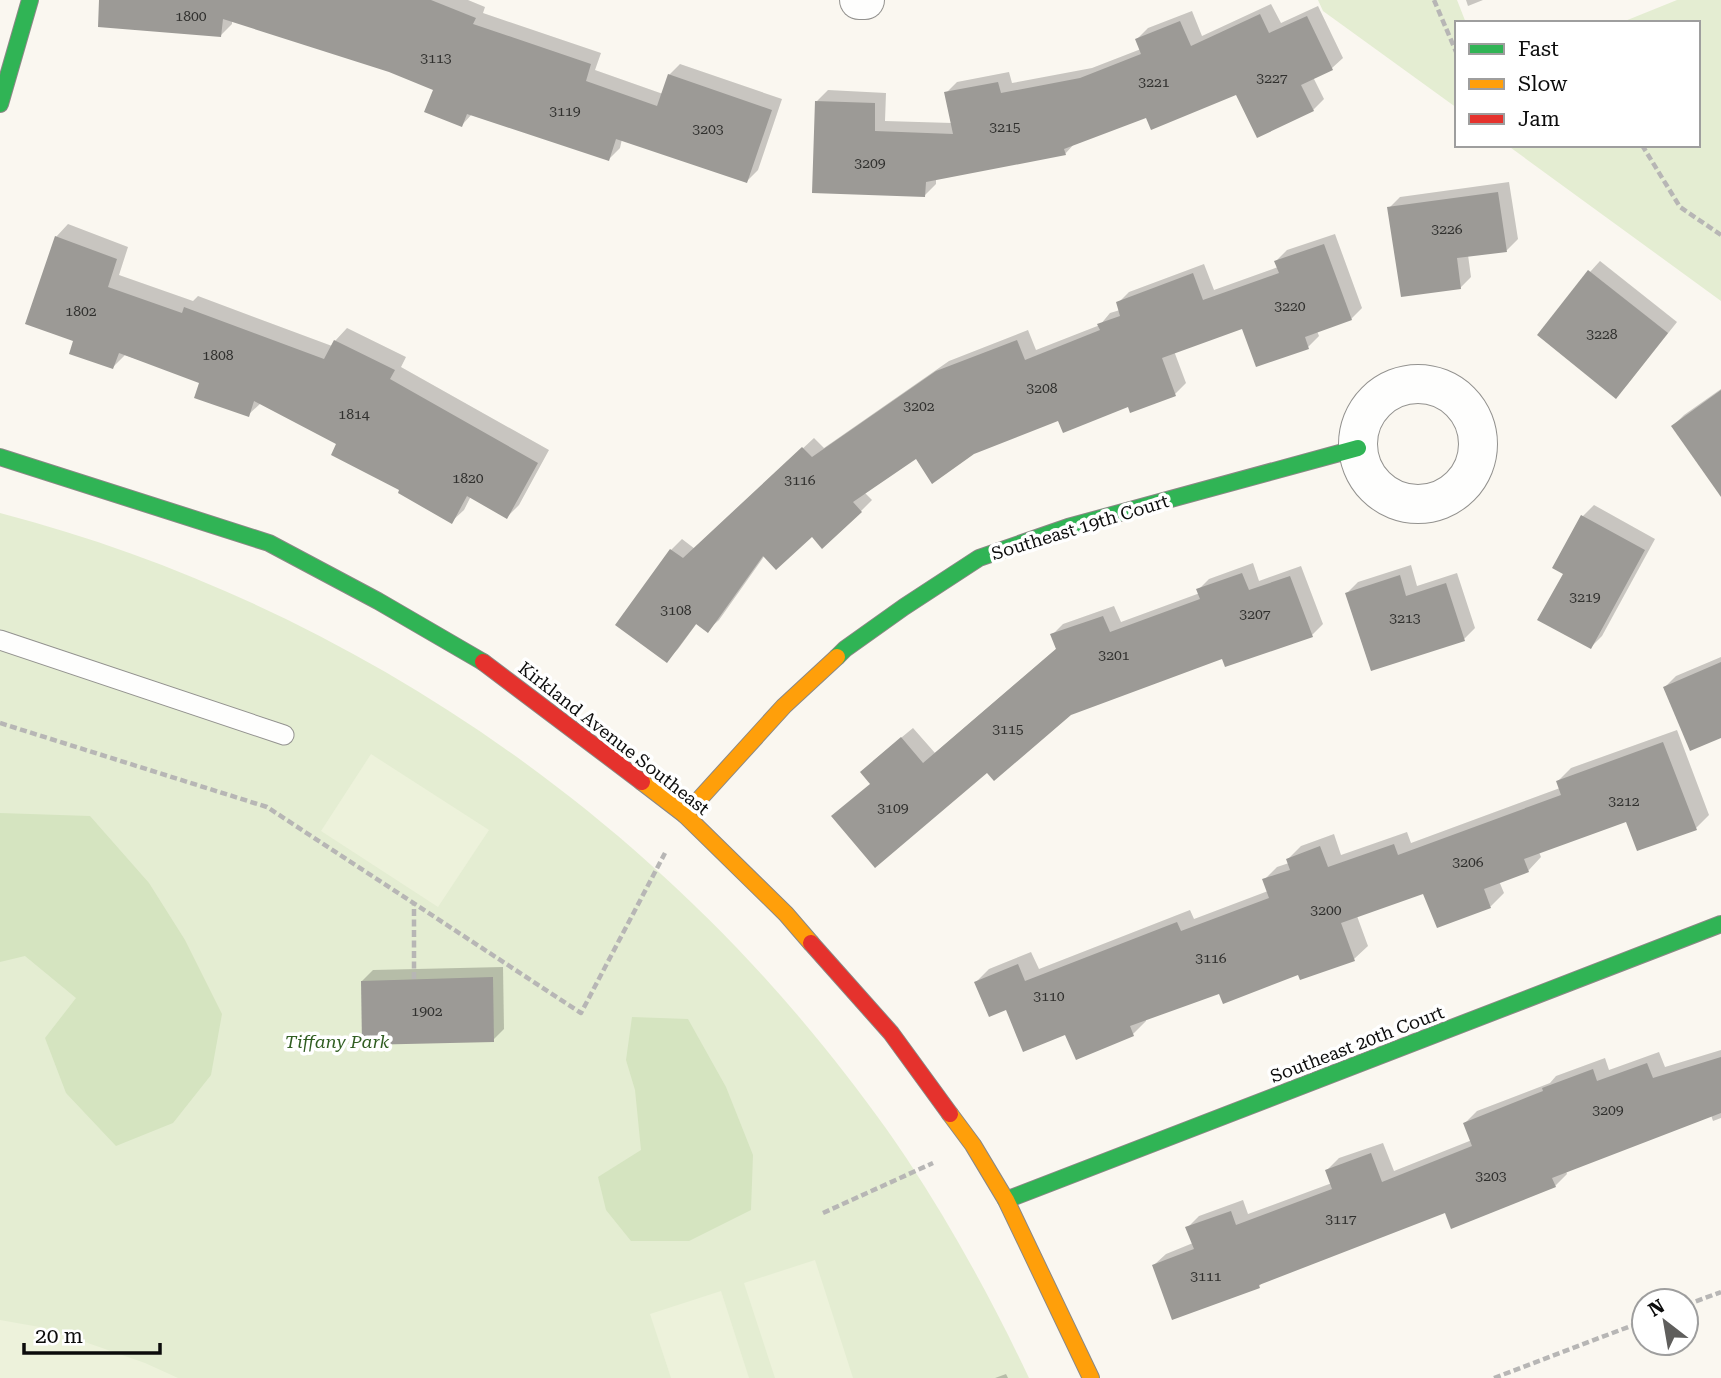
<svg xmlns="http://www.w3.org/2000/svg" width="1721" height="1378" font-family="'Roboto Serif',serif">
<style>
.green{fill:#e4edd2}
.forest{fill:#d5e4c0}
.pitch{fill:#edf2db}
.shadow{fill:#0003}
.building{fill:#9c9a96}
.lines{fill:none;stroke-linecap:round;stroke-linejoin:round}
.lane-casing{stroke:#93928f;stroke-width:21}
.street-casing{stroke:#93928f;stroke-width:40}
.fast-casing{stroke:#8a8885;stroke-width:18}
.slow-casing{stroke:#8a8885;stroke-width:18}
.jam-casing{stroke:#8a8885;stroke-width:18}
.path{stroke:#b7b6b5;stroke-width:4.5;stroke-dasharray:7 3.5;stroke-linecap:butt}
.lane{stroke:#fefefd;stroke-width:19}
.street{stroke:#fefefd;stroke-width:38}
.fast{stroke:#30b455;stroke-width:16}
.slow{stroke:#ff9f0a;stroke-width:16}
.jam{stroke:#e5322d;stroke-width:16}
.labels{text-anchor:middle;dominant-baseline:central;stroke-width:7;stroke-linejoin:round;paint-order:stroke}
.number-label{font-size:14px;fill:#30302e}
.street-label{font-size:18px;fill:#0c0c0c;stroke:#fff}
.park-label{font-size:18px;font-style:italic;fill:#315e22;stroke:#fff}
</style>
<rect width="100%" height="100%" fill="#faf7f0"/>
<g class="green">
<path d="M1318,0h139l9,23h-9v85l-134,-97z"/>
<path d="M1677,0h44v301l-214,-156h191v-122h-78z"/>
<path d="M0,513c322,84 615,275 824,534 29,36 57,73 83,112 46,70 86,143 122,219h-1029z"/>
</g>
<g class="forest">
<path d="M0,813l90,3 59,67 36,57 37,74 -11,61 -38,48 -57,23 -50,-53 -21,-55 31,-40 -51,-42 -25,6z"/>
<path d="M632,1017l56,2 38,68 27,68 -2,55 -62,31h-58l-25,-31 -8,-33 43,-27 -6,-60 -9,-30z"/>
</g>
<g class="pitch">
<path d="M371,754l118,76 -51,77 -117,-76z"/>
<path d="M815,1260l38,118h-78l-31,-95z"/>
<path d="M721,1291l28,87h-78l-21,-64z"/>
<path d="M0,1320l45,8 100,35 33,15h-178z"/>
</g>
<g class="shadow">
<path d="M162,0h306l17,7 -2,6 118,40 -6,17 68,24 6,-19 11,-11 102,35 -24,71 -11,11 -125,-42 -2,9 -11,11 -137,-45 -10,11 -26,-36 -46,-18 -158,-51v4l-11,11z"/>
<path d="M1466,0h17l-15,6z"/>
<path d="M1271,4l10,19 37,-17 25,52 -11,10 -19,9 11,22 -11,11 -76,-17 -90,22 -72,28 -10,11 -129,25v5l-11,11 -108,-94 11,-11 58,3 -1,28 67,2 -6,-30 11,-11 52,-10 3,11 80,-15 49,-19 -4,-10 11,-11 44,-17 10,25z"/>
<path d="M1509,182l9,57 -11,11 -39,5 3,22 -11,11 -71,-80 11,-11z"/>
<path d="M68,224l60,23 -9,28 74,26 5,-5 134,50 3,-5 12,-13 59,29 -5,10 148,83 -30,55 -12,12 -36,-21 -7,14 -13,12 -49,-32 -64,-46 -77,-41 -13,12 -46,-33 -77,-27 -12,12 -38,-27 -19,-103z"/>
<path d="M1335,234l27,74 -11,11 -34,12 2,5 -11,11 -64,-21 -70,25 12,32 -11,11 -116,25 -143,37 -52,36 8,8 -11,11 -96,44 -46,65 -11,10 -11,-7 -19,26 -11,11 4,-110 11,-11 13,10 119,-111 10,10 125,-87 79,-31 8,20 64,-25 10,-12 10,-3 -2,-7 11,-11 75,-28 10,26 64,-23 -2,-6 11,-11z"/>
<path d="M1600,261l77,61 -50,63 -11,11 -26,-124z"/>
<path d="M1721,389v105l-48,-68 11,-11z"/>
<path d="M1594,505l61,34 -53,97 -11,11 -26,-74 18,-57z"/>
<path d="M1253,563l6,18 42,-15 22,58 -11,11 -89,22 -153,56 -82,57 -117,13 2,-22 40,-33 22,25 122,-105 -5,-13 11,-11 51,-18 7,16 79,-29 -2,-3 11,-11z"/>
<path d="M1411,565l6,21 40,-13 18,55 -11,11 -117,-46 11,-11z"/>
<path d="M1721,657v79l-56,-49 11,-11z"/>
<path d="M1677,730l32,85 -13,13 -69,-9 -88,33 2,5 -13,14 -29,10 5,12 -13,13 -53,20 -14,-34 -67,24 11,30 -14,13 -134,33 -74,27v2l-13,13 -67,-1 -59,-25 -31,-26 13,-13 42,-17 8,17 151,-59 4,9 74,-28 -4,-11 13,-13 12,-4 -1,-4 13,-13 33,-12 7,21 66,-23 4,11 149,-55 -2,-7 13,-13z"/>
<path d="M503,967l1,62 -11,11 -131,-59 11,-11z"/>
<path d="M1721,1050v68l-8,3 -2,-6 -145,56 1,3 -12,12 -109,25 -183,71 -4,4 -105,-21 12,-11 27,-11 -6,-15 12,-12 44,-16 5,14 84,-31 -5,-13 12,-12 44,-15 11,28 78,-31 -7,-17 12,-12 73,-28 6,-7 49,-18 4,12 50,-18 6,15z"/>
<path d="M1006,1374l2,4h-13z"/>
</g>
<g class="building">
<path d="M99,0h332l45,18 -3,6 118,40 -5,17 71,25 11,-32 104,36 -25,73 -131,-44 -7,22 -142,-47 -5,13 -38,-15 9,-22 -44,-18 -166,-53 -2,18 -123,-10z"/>
<path d="M1260,14l9,19 38,-17 26,54 -32,15 13,26 -57,27 -21,-43 -85,35 -5,-12 -82,31 2,6 -140,27 -1,15 -113,-4 3,-92 60,2v28l78,3 -9,-42 54,-10 3,11 79,-15 61,-24 -6,-15 45,-18 11,25z"/>
<path d="M1498,192l9,60 -50,6 4,31 -60,8 -14,-90z"/>
<path d="M55,236l62,23 -9,28 74,26 2,-6 140,52 10,-19 61,30 -5,9 148,84 -31,56 -40,-23 -15,28 -54,-31 1,-3 -68,-35 5,-11 -82,-43 -5,16 -55,-19 5,-15 -80,-30 -6,16 -44,-15 4,-13 -48,-17z"/>
<path d="M1324,244l28,76 -47,17 4,12 -53,18 -14,-38 -80,29 14,38 -46,17 -2,-6 -65,26 -5,-12 -84,33 -42,30 -16,-25 -63,43 9,10 -40,37 -10,-12 -36,33 -13,-14 -55,77 -12,-9 -29,39 -52,-38 55,-76 13,9 119,-111 10,10 124,-86 81,-31 8,20 75,-30 -3,-6 23,-8 -4,-14 77,-29 10,27 76,-27 -5,-12z"/>
<path d="M1588,270l80,63 -52,66 -79,-64z"/>
<path d="M1721,390v107l-50,-71z"/>
<path d="M1581,515l64,35 -54,99 -54,-29 26,-46 -11,-6z"/>
<path d="M1242,573l7,17 41,-14 23,61 -88,30 -3,-8 -151,56 -77,66 -7,-8 -112,95 -44,-52 39,-32 -10,-12 41,-35 22,26 133,-114 -6,-15 53,-18 7,16 90,-33 -4,-10z"/>
<path d="M1400,575l6,21 40,-13 19,58 -94,30 -26,-78z"/>
<path d="M1721,662v76l-31,13 -27,-64z"/>
<path d="M1663,742l34,88 -60,21 -11,-29 -102,37 5,13 -45,17 7,19 -54,20 -14,-34 -82,29 14,38 -55,19 -2,-5 -75,29 -4,-10 -89,32 4,10 -58,24 -11,-25 -42,17 -17,-42 -17,7 -15,-35 44,-18 7,17 152,-59 4,9 88,-33 -7,-19 28,-9 -4,-11 34,-13 8,21 66,-23 4,11 163,-60 -5,-14z"/>
<path d="M493,977l1,65 -132,3 -1,-64z"/>
<path d="M1721,1057v56l-169,65 4,9 -105,42 -6,-16 -186,72 1,3 -88,32 -20,-55 42,-16 -9,-22 46,-16 5,14 96,-36 -7,-19 46,-17 11,29 90,-36 -9,-23 80,-32 -1,-3 51,-19 4,12 50,-18 6,15z"/>
</g>
<g class="lines">
<defs>
<path id="lane" d="M0,640l284,95"/>
<g id="street">
<path d="M859,0h6"/>
<circle cx="1418" cy="444" r="60"/>
</g>
<g id="fast">
<path d="M0,104l30,-104"/>
<path d="M0,457l269,86 109,58 105,61"/>
<path d="M837,657l8,-8 59,-42 75,-49 89,-31 290,-79"/>
<path d="M1006,1200l715,-276"/>
</g>
<g id="slow">
<path d="M642,782l43,33 101,99 25,29"/>
<path d="M685,815l99,-109 53,-49"/>
<path d="M950,1114l23,31 33,55 85,178"/>
</g>
<g id="jam">
<path d="M483,662l159,120"/>
<path d="M811,943l80,90 59,81"/>
</g>
</defs>
<use href="#lane" class="lane-casing"/>
<use href="#street" class="street-casing"/>
<use href="#fast" class="fast-casing"/>
<use href="#slow" class="slow-casing"/>
<use href="#jam" class="jam-casing"/>
<g class="path">
<path d="M1434,0l23,54"/>
<path d="M1642,145l38,62 41,28"/>
<path d="M0,723l267,84 314,206 84,-160"/>
<path d="M414,979v-75"/>
<path d="M823,1213l110,-50"/>
<path d="M1686,1305l35,-13"/>
<path d="M1494,1378l150,-57"/>
</g>
<use href="#lane" class="lane"/>
<use href="#street" class="street"/>
<use href="#fast" class="fast"/>
<use href="#slow" class="slow"/>
<use href="#jam" class="jam"/>
</g>
<g class="labels">
<g class="number-label">
<text x="191" y="16">1800</text>
<text x="436" y="58">3113</text>
<text x="1272" y="78">3227</text>
<text x="1154" y="82">3221</text>
<text x="565" y="111">3119</text>
<text x="1005" y="127">3215</text>
<text x="708" y="129">3203</text>
<text x="870" y="163">3209</text>
<text x="1447" y="229">3226</text>
<text x="1290" y="306">3220</text>
<text x="81" y="311">1802</text>
<text x="1602" y="334">3228</text>
<text x="218" y="355">1808</text>
<text x="1042" y="388">3208</text>
<text x="919" y="406">3202</text>
<text x="354" y="414">1814</text>
<text x="468" y="478">1820</text>
<text x="800" y="480">3116</text>
<text x="1585" y="597">3219</text>
<text x="676" y="610">3108</text>
<text x="1255" y="614">3207</text>
<text x="1405" y="618">3213</text>
<text x="1114" y="655">3201</text>
<text x="1008" y="729">3115</text>
<text x="1624" y="801">3212</text>
<text x="893" y="808">3109</text>
<text x="1468" y="862">3206</text>
<text x="1326" y="910">3200</text>
<text x="1211" y="958">3116</text>
<text x="1049" y="996">3110</text>
<text x="427" y="1011">1902</text>
<text x="1608" y="1110">3209</text>
<text x="1491" y="1176">3203</text>
<text x="1341" y="1219">3117</text>
<text x="1206" y="1276">3111</text>
</g>
<g class="street-label">
<text transform="translate(1080 527) rotate(-17)">Southeast 19th Court</text>
<text transform="translate(614 738) rotate(38)">Kirkland Avenue Southeast</text>
<text transform="translate(1357 1044) rotate(-21)">Southeast 20th Court</text>
</g>
<g class="park-label">
<text x="337" y="1041">Tiffany Park</text>
</g>
</g>
<rect x="1455" y="21" width="245" height="126" fill="#ffffff" stroke="#9e9e9e" stroke-width="2"/>
<rect x="1469" y="44" width="35" height="10" fill="#30b455" stroke="#9e9e9e" stroke-width="2"/>
<text x="1518" y="56" font-size="21" fill="#0c0c0c">Fast</text>
<rect x="1469" y="79" width="35" height="10" fill="#ff9f0a" stroke="#9e9e9e" stroke-width="2"/>
<text x="1518" y="91" font-size="21" fill="#0c0c0c">Slow</text>
<rect x="1469" y="114" width="35" height="10" fill="#e5322d" stroke="#9e9e9e" stroke-width="2"/>
<text x="1518" y="126" font-size="21" fill="#0c0c0c">Jam</text>
<g transform="translate(1665 1322) rotate(329)"><circle r="33" fill="#ffffff" stroke="#9e9e9e" stroke-width="2"/>
<path d="M0-5L12 26L0 18L-12 26Z" fill="#5f5e5c"/>
<text y="-10" font-size="19" font-weight="bold" text-anchor="middle" fill="#0c0c0c">N</text>
</g>
<path d="M24 1343v10h136v-10" fill="none" stroke="#0c0c0c" stroke-width="3.5"/>
<text x="35" y="1343" font-size="21" fill="#0c0c0c" stroke="#ffffff" stroke-width="5" paint-order="stroke">20 m</text>
</svg>
